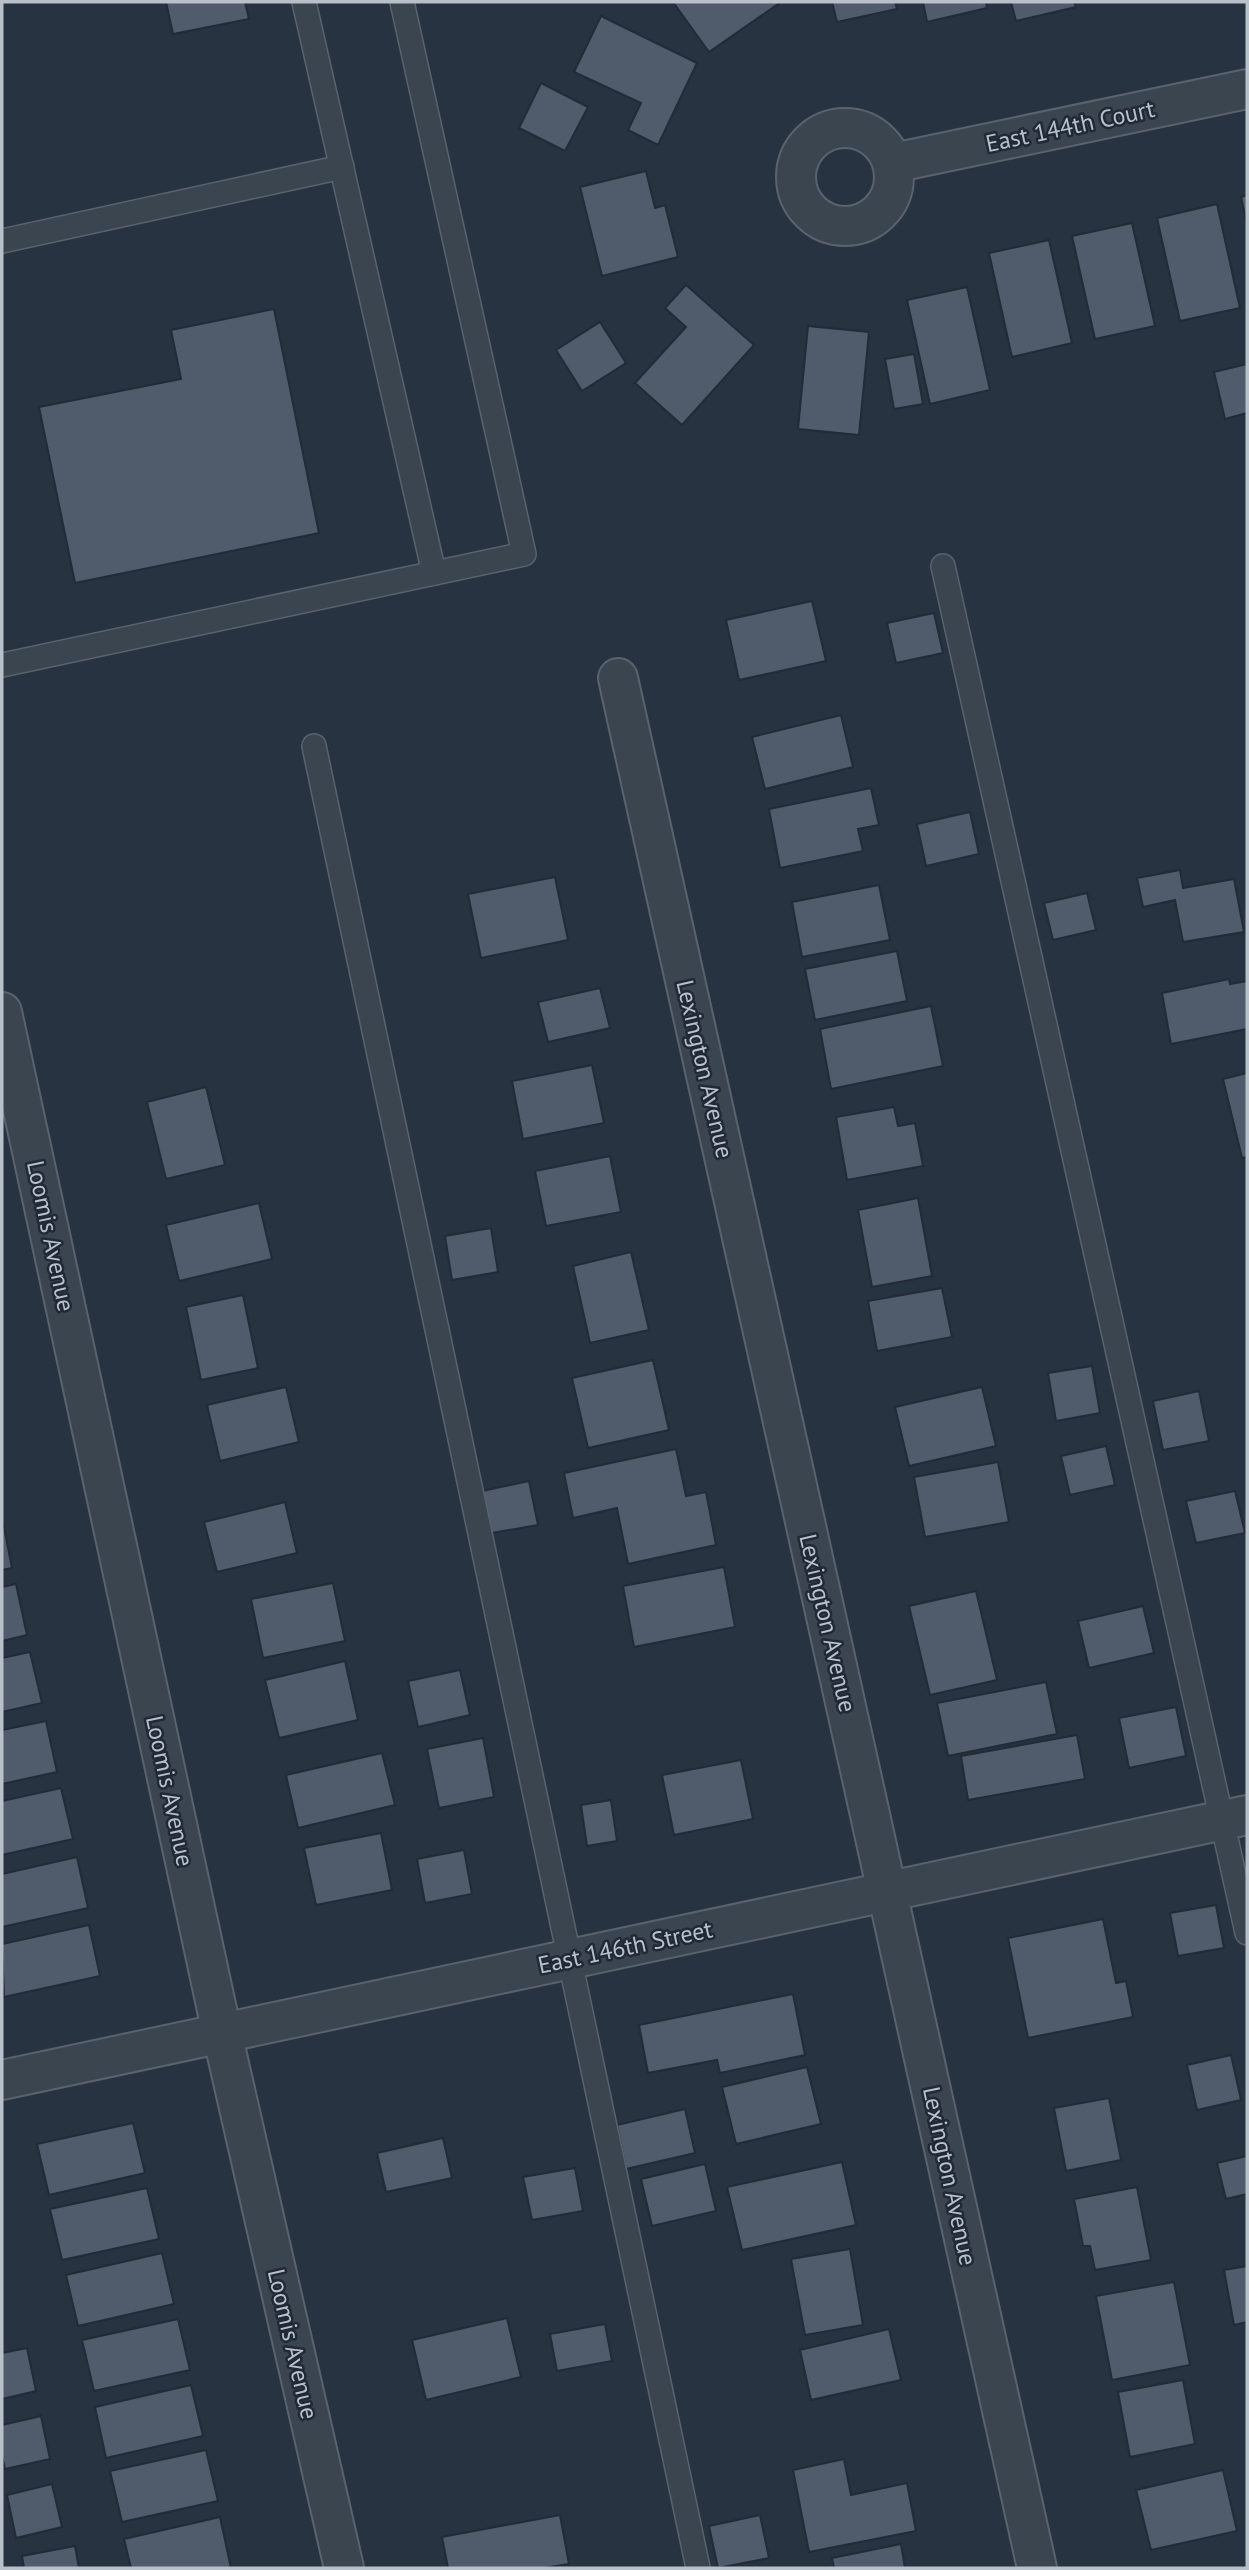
<svg xmlns="http://www.w3.org/2000/svg" width="1249" height="2570" font-family="'PT Sans',sans-serif">
<style>
.building{fill:#505c6b;stroke:#222b37;stroke-width:2}
.lines{fill:none;stroke-linecap:round;stroke-linejoin:round}
.service-casing{stroke:#59626d;stroke-width:26}
.minor-casing{stroke:#59626d;stroke-width:42}
.service{stroke:#3b4550;stroke-width:23}
.minor{stroke:#3b4550;stroke-width:38}
.labels{text-anchor:middle;dominant-baseline:central;stroke-width:5;stroke-linejoin:round;paint-order:stroke}
.street-label{font-size:24px;fill:#b8c0ca;stroke:#202935}
</style>
<rect width="100%" height="100%" fill="#273340"/>
<g class="building">
<path d="M166,2h79l4,17 -76,15z"/>
<path d="M673,2h108l-72,50z"/>
<path d="M832,2h63l2,7 -60,13z"/>
<path d="M923,2h63l1,6 -60,14z"/>
<path d="M1011,2h63l2,5 -60,14z"/>
<path d="M601,16l96,47 -39,82 -30,-15 13,-27 -67,-31z"/>
<path d="M541,83l47,24 -23,44 -46,-23z"/>
<path d="M646,171l9,37 10,-3 13,52 -76,19 -22,-89z"/>
<path d="M1247,195v29l-6,-27z"/>
<path d="M1217,204l23,104 -60,13 -23,-103z"/>
<path d="M1132,223l23,103 -60,13 -23,-103z"/>
<path d="M1049,240l23,103 -60,14 -23,-104z"/>
<path d="M686,285l68,60 -72,80 -47,-42 51,-56 -21,-19z"/>
<path d="M967,287l23,103 -60,14 -23,-104z"/>
<path d="M274,309l45,224 -244,50 -36,-176 142,-28 -10,-49z"/>
<path d="M600,322l26,41 -44,28 -26,-41z"/>
<path d="M808,326l61,6 -10,103 -61,-6z"/>
<path d="M914,354l9,50 -29,5 -9,-50z"/>
<path d="M1247,364v49l-22,6 -11,-47z"/>
<path d="M812,601l14,60 -87,19 -13,-60z"/>
<path d="M934,613l9,40 -47,10 -9,-40z"/>
<path d="M841,715l12,52 -88,22 -13,-52z"/>
<path d="M871,788l8,37 -21,4 5,22 -83,17 -11,-59z"/>
<path d="M970,812l9,42 -53,12 -9,-42z"/>
<path d="M1180,870l3,18 51,-9 10,53 -61,10 -8,-42 -32,7 -6,-29z"/>
<path d="M555,877l13,63 -87,18 -13,-64z"/>
<path d="M879,885l11,55 -88,17 -10,-55z"/>
<path d="M1087,893l9,37 -43,10 -9,-37z"/>
<path d="M897,951l10,50 -92,19 -10,-51z"/>
<path d="M1229,979l1,5 17,-3v48l-76,15 -9,-51z"/>
<path d="M600,988l10,40 -62,14 -10,-40z"/>
<path d="M931,1006l12,60 -112,23 -11,-60z"/>
<path d="M592,1065l12,58 -81,16 -11,-58z"/>
<path d="M1247,1073v84l-5,1 -19,-79z"/>
<path d="M206,1087l19,78 -59,14 -19,-77z"/>
<path d="M894,1107l4,19 17,-3 8,43 -76,14 -11,-63z"/>
<path d="M610,1156l11,56 -75,14 -11,-55z"/>
<path d="M918,1198l14,78 -60,11 -14,-77z"/>
<path d="M259,1203l13,56 -93,22 -13,-56z"/>
<path d="M491,1228l7,44 -46,8 -7,-44z"/>
<path d="M631,1252l18,78 -59,13 -17,-77z"/>
<path d="M942,1288l10,49 -75,14 -9,-50z"/>
<path d="M243,1295l15,73 -57,12 -15,-73z"/>
<path d="M653,1360l16,70 -81,18 -16,-70z"/>
<path d="M1092,1366l8,47 -44,8 -8,-48z"/>
<path d="M286,1387l13,55 -79,19 -13,-56z"/>
<path d="M982,1387l14,59 -87,20 -14,-59z"/>
<path d="M1199,1391l10,50 -46,9 -10,-49z"/>
<path d="M1106,1446l9,39 -45,10 -9,-39z"/>
<path d="M676,1449l10,47 20,-4 10,53 -88,19 -11,-56 -44,10 -9,-45z"/>
<path d="M998,1462l11,60 -84,15 -11,-60z"/>
<path d="M529,1481l9,44 -52,9 -8,-42z"/>
<path d="M1235,1491l10,42 -49,10 -10,-42z"/>
<path d="M285,1502l12,51 -80,19 -13,-50z"/>
<path d="M2,1517l10,51 -10,2z"/>
<path d="M724,1567l11,60 -101,20 -11,-61z"/>
<path d="M333,1583l12,58 -82,17 -12,-59z"/>
<path d="M16,1584l11,51 -25,6v-54z"/>
<path d="M976,1591l21,89 -67,15 -21,-89z"/>
<path d="M1143,1606l11,47 -65,15 -11,-47z"/>
<path d="M30,1652l12,51 -40,9v-54z"/>
<path d="M345,1661l13,59 -79,18 -14,-58z"/>
<path d="M460,1670l10,45 -52,12 -10,-46z"/>
<path d="M1046,1682l11,52 -109,22 -11,-53z"/>
<path d="M1176,1707l10,49 -57,12 -10,-50z"/>
<path d="M46,1721l11,51 -55,12v-54z"/>
<path d="M1077,1735l8,44 -117,21 -7,-44z"/>
<path d="M483,1738l11,59 -55,11 -12,-59z"/>
<path d="M382,1753l13,52 -97,23 -12,-53z"/>
<path d="M741,1760l12,59 -79,16 -12,-60z"/>
<path d="M61,1788l12,51 -71,16v-54z"/>
<path d="M611,1800l6,41 -30,5 -6,-41z"/>
<path d="M381,1833l11,57 -76,15 -12,-57z"/>
<path d="M464,1850l8,44 -47,9 -8,-44z"/>
<path d="M77,1857l11,51 -86,19v-53z"/>
<path d="M1216,1905l8,43 -46,8 -8,-43z"/>
<path d="M1103,1919l13,64 10,-2 7,36 -105,21 -20,-100z"/>
<path d="M89,1925l11,51 -96,21 -2,-53z"/>
<path d="M793,1994l12,61 -85,18 -3,-13 -69,13 -9,-48z"/>
<path d="M1231,2055l10,45 -44,10 -10,-45z"/>
<path d="M807,2067l14,57 -85,20 -14,-57z"/>
<path d="M1109,2098l12,62 -55,11 -12,-63z"/>
<path d="M685,2109l10,44 -69,16 -9,-44z"/>
<path d="M133,2123l12,50 -96,22 -12,-51z"/>
<path d="M443,2138l9,40 -66,14 -9,-39z"/>
<path d="M1247,2156v38l-21,5 -9,-36z"/>
<path d="M842,2162l14,63 -114,25 -15,-63z"/>
<path d="M705,2164l11,47 -64,15 -11,-47z"/>
<path d="M575,2168l8,43 -51,9 -9,-43z"/>
<path d="M1137,2187l14,73 -56,10 -5,-24h-7l-9,-47z"/>
<path d="M147,2188l12,51 -97,21 -12,-51z"/>
<path d="M850,2249l13,76 -58,10 -14,-76z"/>
<path d="M162,2253l12,51 -96,22 -12,-51z"/>
<path d="M1247,2266v56l-13,3 -10,-55z"/>
<path d="M1174,2282l16,83 -78,15 -16,-84z"/>
<path d="M507,2318l14,59 -95,23 -14,-60z"/>
<path d="M178,2319l12,51 -96,21 -12,-51z"/>
<path d="M605,2324l7,37 -55,10 -7,-37z"/>
<path d="M889,2329l12,51 -90,20 -11,-50z"/>
<path d="M27,2348l9,43 -34,8v-46z"/>
<path d="M1183,2380l12,64 -65,13 -12,-65z"/>
<path d="M191,2385l12,51 -97,22 -11,-51z"/>
<path d="M41,2416l9,43 -45,10 -3,-13v-31z"/>
<path d="M206,2450l12,51 -96,21 -12,-51z"/>
<path d="M844,2459l7,36 56,-12 9,48 -107,21 -16,-82z"/>
<path d="M1223,2470l14,61 -86,19 -15,-60z"/>
<path d="M52,2484l10,43 -46,11 -9,-43z"/>
<path d="M560,2515l9,49 -25,4h-96l-6,-31z"/>
<path d="M760,2515l9,43 -51,10 -9,-42z"/>
<path d="M220,2517l11,51h-100l-7,-29z"/>
<path d="M901,2544l4,24h-71l-2,-10z"/>
<path d="M75,2546l4,22h-55l-2,-12z"/>
</g>
<g class="lines">
<defs>
<g id="service">
<path d="M304,2l130,571"/>
<path d="M2,241l340,-74"/>
<path d="M943,566l304,1367"/>
<path d="M2,665l522,-111 -122,-552"/>
<path d="M314,746l384,1822"/>
</g>
<g id="minor">
<circle cx="845" cy="177" r="49"/>
<path d="M893,163l354,-74"/>
<path d="M618,678l419,1890"/>
<path d="M2,1012l220,1021 122,535"/>
<path d="M2,2080l1245,-265"/>
</g>
</defs>
<use href="#service" class="service-casing"/>
<use href="#minor" class="minor-casing"/>
<use href="#service" class="service"/>
<use href="#minor" class="minor"/>
</g>
<g class="labels">
<g class="street-label">
<text transform="translate(1070 126) rotate(-12)">East 144th Court</text>
<text transform="translate(705 1069) rotate(77)">Lexington Avenue</text>
<text transform="translate(51 1236) rotate(78)">Loomis Avenue</text>
<text transform="translate(828 1623) rotate(77)">Lexington Avenue</text>
<text transform="translate(170 1791) rotate(78)">Loomis Avenue</text>
<text transform="translate(625 1947) rotate(-12)">East 146th Street</text>
<text transform="translate(950 2176) rotate(78)">Lexington Avenue</text>
<text transform="translate(293 2344) rotate(77)">Loomis Avenue</text>
</g>
</g>
<rect width="1249" height="2570" fill="none" stroke="#b8c0ca" stroke-width="7"/>
</svg>
